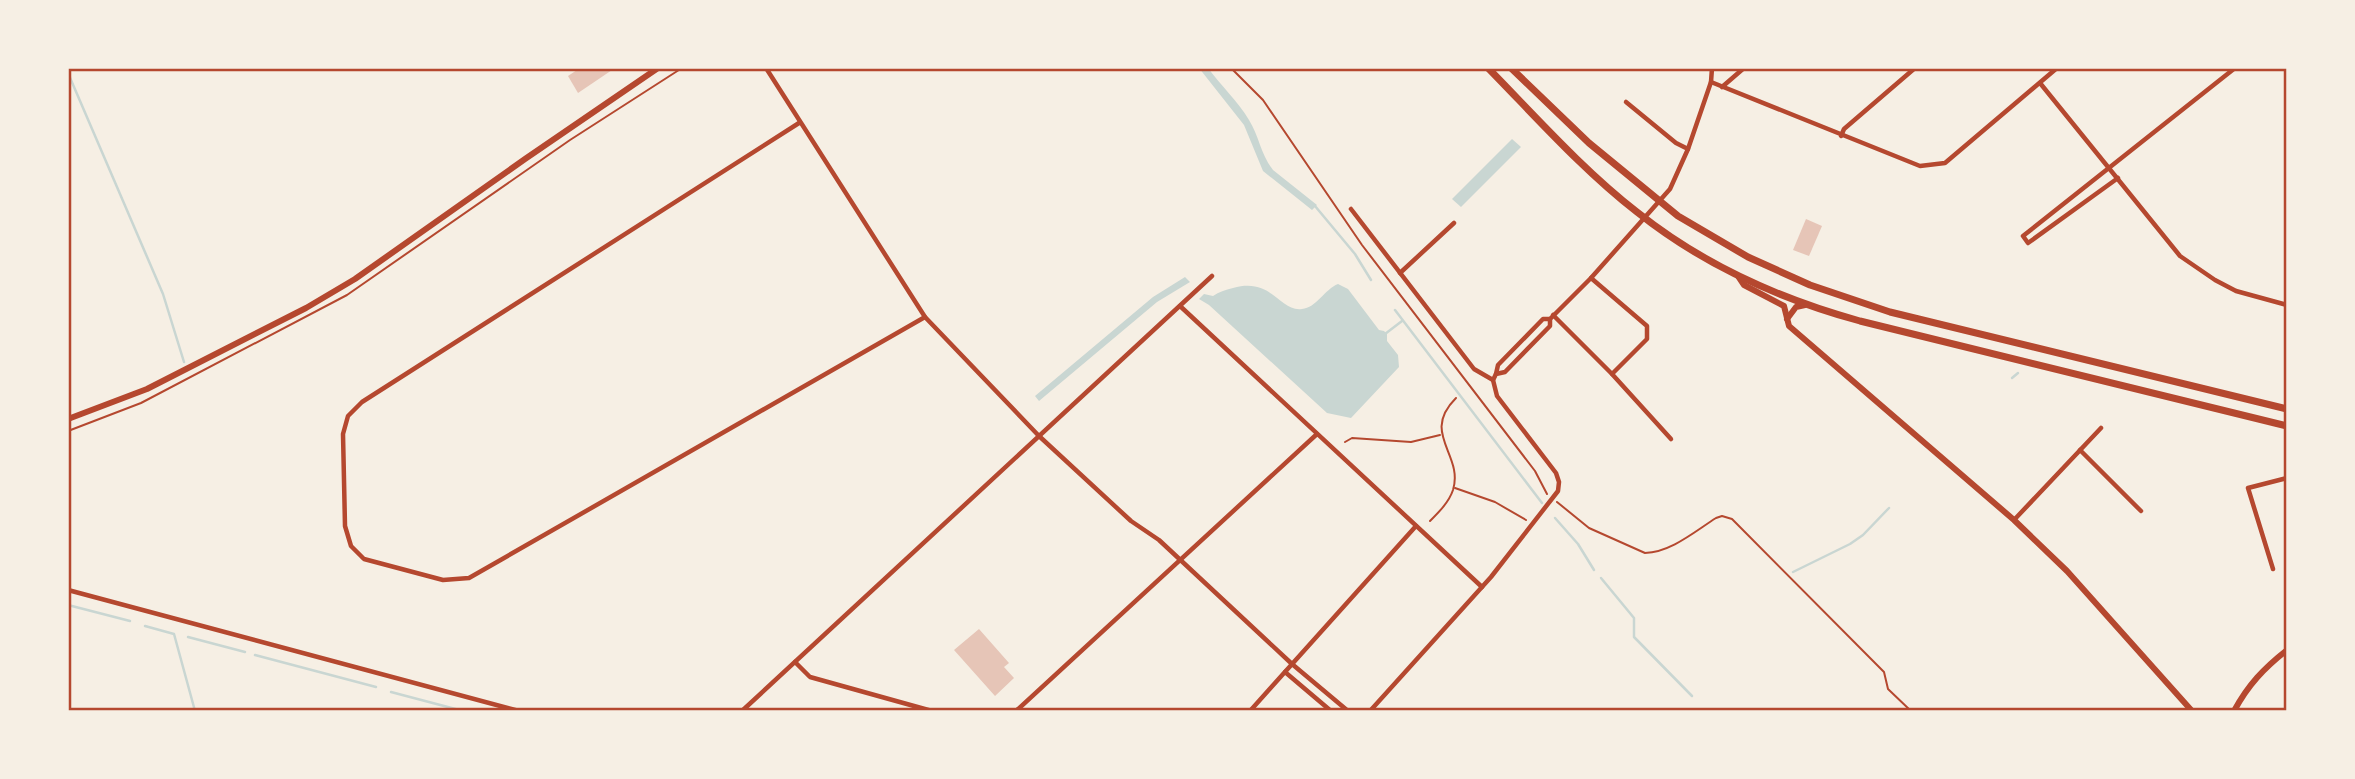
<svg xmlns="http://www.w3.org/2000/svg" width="2355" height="779" font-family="'Fira Sans Condensed',sans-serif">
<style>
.water{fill:#c9d6d2}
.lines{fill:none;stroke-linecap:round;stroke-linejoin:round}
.stream{stroke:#c9d6d2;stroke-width:2.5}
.building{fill:#e6c5b7}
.path{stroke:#b5482f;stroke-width:2}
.minor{stroke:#b5482f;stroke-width:4.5}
.tertiary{stroke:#b5482f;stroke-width:6}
.primary{stroke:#b5482f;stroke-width:7}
.neatline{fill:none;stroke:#b5482f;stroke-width:2.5}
</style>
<rect width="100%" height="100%" fill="#f6efe4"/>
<g class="water">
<path d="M1199,68h9c13,18 30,33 41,52 10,16 12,35 24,50l44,35 -5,5 -49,-39 -19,-46z"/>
<path d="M1512,139l9,8 -60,60 -9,-8z"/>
<path d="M1185,277l5,5 -33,20 -118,99 -4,-5 118,-99z"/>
<path d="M1338,284l10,5 31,41 5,1 3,3v7l11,14 1,12 -48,51 -24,-5 -118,-108 -10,-6 5,-5 9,2c6,-4 12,-6 20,-8 40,-11 46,24 69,21 14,-1 23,-20 36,-25z"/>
</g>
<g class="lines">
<g class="stream">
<path d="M68,73l95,221 21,68"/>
<path d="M1315,206l40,48 16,26"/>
<path d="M1395,310l147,193"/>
<path d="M1385,334l17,-13"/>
<path d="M2012,378l6,-5"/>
<path d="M1555,518l23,26 16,26"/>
<path d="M1793,572l57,-28 13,-9 26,-27"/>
<path d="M1601,578l33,40v19l58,59"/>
<path d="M68,605l62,16"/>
<path d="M145,626l29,8 21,77"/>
<path d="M188,637l57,15"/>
<path d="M255,655l121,32"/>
<path d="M391,692l72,19"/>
</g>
</g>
<g class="building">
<path d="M580,68h35l-37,25 -10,-17z"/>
<path d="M1806,219l16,7 -13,30 -16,-6z"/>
<path d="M979,629l30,34 -5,4 10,11 -19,18 -41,-46z"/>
</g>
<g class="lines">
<g class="path">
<path d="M1231,68l32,32 99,145 173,226 12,23"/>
<path d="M68,431l73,-28 206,-108 223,-155 112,-72"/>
<path d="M1345,442l7,-4 59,4 29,-7"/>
<path d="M1455,488l40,14 31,18"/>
<path d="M1557,502l32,26 56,25c26,-1 49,-21 71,-35l6,-2 10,3 152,153 4,17 23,22"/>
<path d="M1430,521c9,-9 19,-19 23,-31 11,-36 -33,-56 3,-92"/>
</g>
<g class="minor">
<path d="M766,68l159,249 114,119 92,85 28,19 133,124 56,47"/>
<path d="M1711,82l209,84 25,-3 112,-95"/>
<path d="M2040,83l140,173 35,24 21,11 51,14"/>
<path d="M1722,87l22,-19"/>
<path d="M1626,102l50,41 12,6"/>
<path d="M799,123l-437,279 -14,14 -5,18 2,92 6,20 13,13 79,21 26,-2 456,-261"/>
<path d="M1841,136l3,-7 71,-61"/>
<path d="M2118,178l-90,65 -5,-7 212,-168"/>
<path d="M1351,209l123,160 19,11"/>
<path d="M1400,273l54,-50"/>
<path d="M1591,278l56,48v13l-35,35 59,65"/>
<path d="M1180,306l302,281"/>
<path d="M1553,315l59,59"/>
<path d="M1496,374l2,-9 45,-46h7l41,-41 79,-89 18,-40 23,-67 1,-14"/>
<path d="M2080,450l61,61"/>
<path d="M2014,520l87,-92"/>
<path d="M2273,569l-25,-81 39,-10"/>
<path d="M68,590l451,121"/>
<path d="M795,662l15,15 122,34"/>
<path d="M1285,672l46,39"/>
<path d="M743,710l469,-434"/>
<path d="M1016,711l301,-277"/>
<path d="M1250,711l166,-185"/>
<path d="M1370,711l121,-134 67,-86 1,-9 -3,-9 -59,-77 -4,-16 3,-6 9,-2 45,-46v-7"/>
</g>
<g class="tertiary">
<path d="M1738,276l6,9 40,21 5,20 225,194 53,51 125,140"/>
<path d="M1787,319l9,-12 9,-2"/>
<path d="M68,419l79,-30 159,-81 49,-29 170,-120 133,-91"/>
<path d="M2234,711c14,-26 30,-43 53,-61"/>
</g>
<g class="primary">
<path d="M1488,68c48,49 95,102 149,144 65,52 143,87 223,109l427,105"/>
<path d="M1511,68l78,75 89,73 70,41 62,28 80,27 397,97"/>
</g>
</g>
<rect width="2355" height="779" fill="none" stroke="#f6efe4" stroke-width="140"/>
<rect x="70" y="70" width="2215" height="639" class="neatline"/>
</svg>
